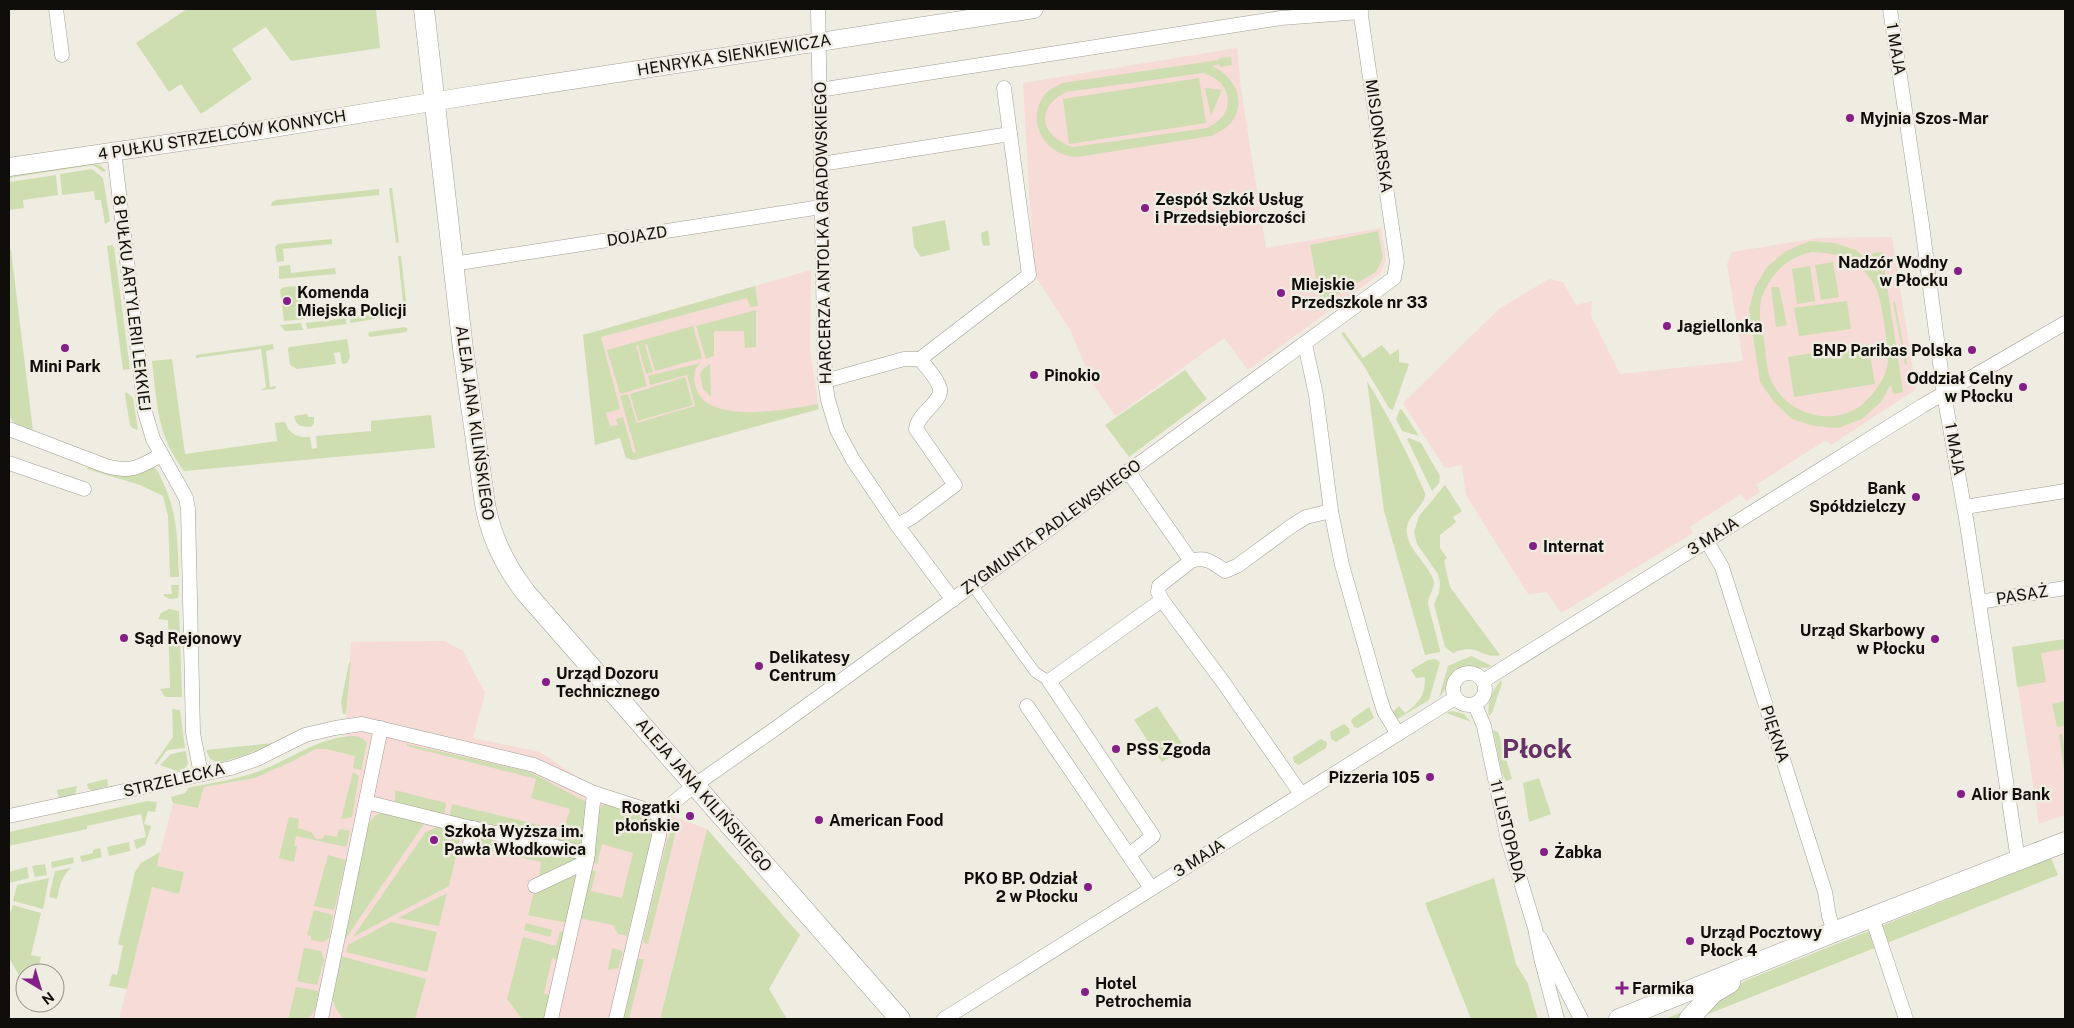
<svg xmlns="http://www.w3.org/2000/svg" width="2074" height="1028" font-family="'Public Sans',sans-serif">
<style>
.education{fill:#f6dbd7}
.green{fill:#cfdeb0;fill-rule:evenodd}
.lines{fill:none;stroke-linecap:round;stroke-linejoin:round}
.pedestrian-casing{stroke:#a19e94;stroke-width:11}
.minor-casing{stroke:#a19e94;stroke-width:15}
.tertiary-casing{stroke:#a19e94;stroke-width:19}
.secondary-casing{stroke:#a19e94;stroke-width:21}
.pedestrian{stroke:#fff;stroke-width:10}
.minor{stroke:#fff;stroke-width:14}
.tertiary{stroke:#fff;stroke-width:18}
.secondary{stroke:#fff;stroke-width:20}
.poi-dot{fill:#851f88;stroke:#efece1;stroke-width:2}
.labels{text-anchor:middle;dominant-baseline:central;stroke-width:5;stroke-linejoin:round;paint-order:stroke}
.street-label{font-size:16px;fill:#0f0e0a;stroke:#efece1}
.poi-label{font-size:16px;font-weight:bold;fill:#0f0e0a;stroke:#efece1;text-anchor:start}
.town-label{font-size:26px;font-weight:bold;fill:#643264;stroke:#efece1}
</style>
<rect width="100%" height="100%" fill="#efece1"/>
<g class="education">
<path d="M1237,48l4,41 25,159 115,-20 5,31 -5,14 -133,97 -24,-32 -108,78 -22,-30 -24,-56 -36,-56 -11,-191z"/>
<path d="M1892,237l24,152 -85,56 -5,-5 -70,45 4,7 -14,9 -5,-7 -51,33 3,6 -132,80 -14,-21 -19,2 -62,-99 -4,-30 -17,3 -42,-65 96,-94 50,-30 14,3 13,23 16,-4 -1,15 29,58 123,-13 -16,-97 5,-12 86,-14z"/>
<path d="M811,270l-1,81 9,58 -185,51 -8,-2 -6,-20 -25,7 -12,-110z"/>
<path d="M2065,639v176l-26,9 -27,-177z"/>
<path d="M444,641l19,10 22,42 -12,45 67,14 51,34 116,43 -47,190h-541l33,-132 27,6 5,-21 -27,-6 16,-63 25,5 6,-21 51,-9 38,-17 29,-15 23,-8 6,-96z"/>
</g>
<g class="green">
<path d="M187,9h189l4,39 -89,13 -25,-34 -34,22 20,30 -51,35 -20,-30 -12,8 -33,-49z"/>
<path d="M1231,57l1,8 -12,2 -1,-3 -7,2c22,10 36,35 19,57 -5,6 -13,9 -20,13l-134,21c-33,-1 -53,-38 -31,-64 4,-4 11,-7 16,-10l157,-23v-2zM1203,73c31,9 34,42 4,55l-134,19c-32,-10 -39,-39 -7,-55z"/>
<path d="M1199,78l7,45 -137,21 -6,-45z"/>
<path d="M1205,88l17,2 -11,26z"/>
<path d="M92,163l9,3 5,5 -3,1 -10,-7 -84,13v-4z"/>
<path d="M92,169l11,9 7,43 -5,3 -4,-24h-6l-1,-9 -32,4 -2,-21z"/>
<path d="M56,175l2,20 -35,5 1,8 -15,2v-28z"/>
<path d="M389,188h3l7,54 -3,1z"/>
<path d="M379,189v6l-108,11 1,-4 4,-2z"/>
<path d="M945,220l5,30 -29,7 -7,-10 -2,-20z"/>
<path d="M988,230l2,15 -6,1 -2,-3 -1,-10z"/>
<path d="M1378,231l5,27 -7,14 -55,32 -11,-59z"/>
<path d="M332,239v5l-49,5 1,12 -7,1 -2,-15 3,-3z"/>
<path d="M117,241l17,130 -1,2 -1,-7z"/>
<path d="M1810,241l24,2 22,7 17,16 -1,-13 10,-1 21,140 -10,2 -2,-10 -10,18 -19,17 -24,9 -24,-2 -22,-7 -18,-17 -14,-20 -11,-73 6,-22 12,-20 19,-16zM1812,252c12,1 25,2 37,7 11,5 26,23 29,34 5,17 9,47 10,64 1,17 -12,35 -24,46 -30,26 -79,12 -94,-25 -4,-11 -4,-26 -6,-38 -1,-9 -5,-20 -4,-30 0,-19 15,-40 31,-50 6,-4 14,-6 21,-8z"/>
<path d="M112,245l2,2 16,122 -7,1 -16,-124z"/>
<path d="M9,250h2l22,181 -14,-4 -10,-10z"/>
<path d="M398,256h3l6,54h-3z"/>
<path d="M1833,262l6,35 -18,3 -6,-35z"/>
<path d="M290,265l1,8 44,-5 1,6 -57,5v-13z"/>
<path d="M1810,266l5,35 -18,3 -5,-35z"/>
<path d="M298,286l1,7h2l3,26 -20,2 -4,-31 4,-3z"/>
<path d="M755,286l3,20 -8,1 -3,-9 -146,39 19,72 -14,4 4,13 8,-1 -2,-6 7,-2 10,36 3,-1 -16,-56 8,-2 9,29 58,-17 -8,-31 -37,10 -2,-9 52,-13c-7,7 -7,15 -4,25 12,38 93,21 122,16l1,5 -185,51 -8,-2 -6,-20 -25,7 -12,-110z"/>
<path d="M1771,287h8l8,38 -11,2z"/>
<path d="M1847,301l4,28 -52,7 -5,-28z"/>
<path d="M1893,302h2l12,62 -2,1z"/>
<path d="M756,310v37l-11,1 -1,-17h-30v25l-8,3 -10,-33z"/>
<path d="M398,312l3,2c-18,2 -33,7 -51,9l1,-6z"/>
<path d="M345,318l2,6 -40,5 -1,-6z"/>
<path d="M301,323l2,7 -18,1 -5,-6z"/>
<path d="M693,326l9,32 -47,13 -8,-27 -2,1 8,27 -7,2 -8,-29h-2l11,41 -27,8 -13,-44z"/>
<path d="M405,327l3,2 -2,3 -36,5 -2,-2 1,-3z"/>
<path d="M1344,332l19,26 19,-13 8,10 9,-6v13l10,2 -16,46 -4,-2 -25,-42 -23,-33z"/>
<path d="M347,339l3,18 -3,6 -5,1 -2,-12 -6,1 2,11 -39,5 -7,-4 -2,-16 2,-2z"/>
<path d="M273,344l1,5 -8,2 4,36 6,-1 -1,3 -14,1 5,-3 -5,-38 -65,9v-3z"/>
<path d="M1868,344l7,40 -81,13 -6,-40z"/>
<path d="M172,359l13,95 92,-13 -2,-18 10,-1c4,12 13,16 25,15l2,12 5,-1 -1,-12 55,-5v-10l60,-6 4,33 -251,23c-27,-36 -27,-67 -32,-110z"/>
<path d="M710,364l1,33 -8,-8 -3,-15 4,-6z"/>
<path d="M1185,370l22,29 -78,58 -24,-32z"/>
<path d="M685,377l8,28 -55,16 -8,-27z"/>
<path d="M1367,381c22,36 41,73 58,112 1,12 -16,21 -18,34 -3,21 22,36 27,55 0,8 -6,14 -6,22l12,46v2l-15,3 -41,-144z"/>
<path d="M126,392l7,6 5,32 -6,-2 -2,-3 -5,-30z"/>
<path d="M1400,409l2,1 17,26 -17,-5 -6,-12z"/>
<path d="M307,414l1,3h6v6l-3,4 -11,-1 -4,-4 -2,-6z"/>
<path d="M1409,438l12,5 19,33 -1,7 -7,8 -24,-50 -1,-2z"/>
<path d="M91,464l64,4 2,2c21,40 20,63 22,107h-9l-2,-61 -5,-20 -23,-11 -53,-16z"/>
<path d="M1445,485l17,26 -9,6 3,5 -16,13v13l7,10 -3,3 6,26 50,68c-18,5 -23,-14 -47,-2l-8,-6 -11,-43 5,-11 1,-11 -2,-8 -21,-30 -3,-12 5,-16z"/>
<path d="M171,585h8l-1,13 -8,1 -6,-3 -1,-2h9z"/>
<path d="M169,609l10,2 3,86h-17l-5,-8 10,-1 -2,-68 -10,-1 3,-6z"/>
<path d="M2065,639v10l-24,4 5,29 -29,5 -5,-40z"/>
<path d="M1471,656l21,10c-10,5 -18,-2 -28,1 -15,5 -16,21 -25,31l9,-32z"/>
<path d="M1428,660l7,-1 5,3 -11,38 -33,20 -3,-8 6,-6 6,7c15,-11 20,-17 20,-36l-9,1 -5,-8z"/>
<path d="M351,661l-5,53h-3l-2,-12 8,-39z"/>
<path d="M1501,680l1,3 -10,30 -3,3c-3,-13 4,-26 12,-36z"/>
<path d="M2065,701v25l-8,1 -5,-23z"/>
<path d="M1157,706l28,42 -23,14 -28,-42z"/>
<path d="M1369,707l5,11 -16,10 -4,-1 -3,-6 2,-3z"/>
<path d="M172,709l8,1 5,38 -18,2 -10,14h-3l19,-27z"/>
<path d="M1453,711l11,3 7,8 -22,-8 -2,-2z"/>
<path d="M1344,724l5,4 1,5 -14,9 -5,-3 -1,-7z"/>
<path d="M1493,730l5,2 14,47 -6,2 -4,-8z"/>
<path d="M2059,734h3l3,17v28z"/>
<path d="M354,736l8,2 5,5 -6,27 -8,-2 2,-12 -29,-7h-10l-23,12 -38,17 -51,9 -6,21 -25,-5 -2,-6 14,-4 3,-5c23,-5 47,-8 69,-16 33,-12 61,-35 97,-36z"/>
<path d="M1321,739l6,3 -1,6 -27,17 -5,-3 -1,-5z"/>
<path d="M273,743l-25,11 -29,9 -9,-4 -4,-9z"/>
<path d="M407,744l123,28 58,31 -5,39 -6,4 -128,-29 3,-13 111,27 7,-22 -39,-11 5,-19 -129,-33z"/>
<path d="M186,751l2,13 -3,4 -8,3 -17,-6 11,-11z"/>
<path d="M353,772l6,4 -7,41 -11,2z"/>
<path d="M1539,778l12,36 -22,8 -6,-39z"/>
<path d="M107,779l1,7 -15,5 -5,-3 -1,-4z"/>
<path d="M77,786l-2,9 -16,3 -2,-8z"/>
<path d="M395,790l51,13 -2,13 -49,-14z"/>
<path d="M147,801l10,1 -2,10 -7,-1 -4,13 7,2 -6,19 -9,4 -2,-9 12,-3 -5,-23 -54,12v3l-78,17v-14z"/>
<path d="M602,805h6l45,14 3,5 -29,112 -9,-2 -5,-9 -35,-7 11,-49 7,2 -5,20 31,7 11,-45 -31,-9 -5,20 -6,-2 5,-45z"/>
<path d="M387,812l39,9 -82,120 25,-118 7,-8z"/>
<path d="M289,817l10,2 -1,9 13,4 5,7h6l3,-4 12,2 2,-8 11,2 -4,16 -50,-11 -2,10h3l-3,16 -15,-4z"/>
<path d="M676,821l2,2 -30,121 -4,-1 -1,-4 23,-95z"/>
<path d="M438,826l13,2 7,5 2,6 -11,47 -96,51 72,-104z"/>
<path d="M707,829l93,106 -31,54 18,30h-127z"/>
<path d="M482,837l94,21v2l-35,18 -2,-2 2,-14 -56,-13 -5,-7z"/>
<path d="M129,842l1,9 -21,5 -2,-9z"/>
<path d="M100,848l2,9 -20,5 -2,-6 13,-3v-3z"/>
<path d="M160,852l-3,14 27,6 -5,22 -27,-7 -25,102 -18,-3 3,-12 5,1 6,-29 -5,-2 17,-72 6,-9z"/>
<path d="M328,855l18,5 -12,50 -20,-4z"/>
<path d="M73,857l1,6 -22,5 -1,-6z"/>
<path d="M2051,858l7,17 -362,144h-31l47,-19 35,-20z"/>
<path d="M45,864l2,11 -12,2 -3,-11z"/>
<path d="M27,867l2,11 -20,5v-11z"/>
<path d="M71,868c-10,9 -11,17 -14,31l-8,-2 6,-26z"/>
<path d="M578,874l-11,49 -39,-8 6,-23z"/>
<path d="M49,878l-6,31 -30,-8 4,-16z"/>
<path d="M1494,878l22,86 12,20 10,35h-67l-46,-116z"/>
<path d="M447,893l-8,33 -41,-8z"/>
<path d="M13,905l28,8 -10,42 10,2 -4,16h-12v12l-16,-27v-42z"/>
<path d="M314,910l19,5 -4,23 -6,4 -12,-2v-4l-4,-1z"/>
<path d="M391,922l46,10 -10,40 -81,-20 2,-7z"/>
<path d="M526,923l26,7 -2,7 -26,-7z"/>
<path d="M560,931l4,1 -5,29 -7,-3 -8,36 6,1 -6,24h-22l-15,-20 16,-62 33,9z"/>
<path d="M304,948l17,3 3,9 -7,25 -20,-4z"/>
<path d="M612,948l11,3 -5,17 -10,2z"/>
<path d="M340,956l86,23 -11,40h-71c-20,-20 -10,-39 -4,-63z"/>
<path d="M638,959h6l-15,60h-6z"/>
<path d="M296,987l23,4c-6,27 -3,28 -31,28z"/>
</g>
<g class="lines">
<defs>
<path id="pedestrian" d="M972,585l63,87 14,9"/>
<g id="minor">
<path d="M56,9l6,46"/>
<path d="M818,9l7,372 3,19 9,30 16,30 44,65 56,75"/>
<path d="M1890,9l32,216 22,169 23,130 51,336"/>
<path d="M819,90l462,-72 80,-6"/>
<path d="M114,151l31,261 8,27 33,59 2,11 5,224 8,41"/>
<path d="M821,164l189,-30 -6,-46"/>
<path d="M453,264l368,-57"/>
<path d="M1305,344l11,51 15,116 11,54 37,130 5,16 14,23"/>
<path d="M920,359l109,-84 -19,-141"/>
<path d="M825,381l79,-22h16c6,8 18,20 20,30 2,13 -23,25 -24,40l39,56 -44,33 -14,7"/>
<path d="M9,429l97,37c26,7 33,1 55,-11"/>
<path d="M9,463l75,26"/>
<path d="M1128,471l63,90c15,-5 22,2 34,10l12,-5 56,-41 13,-8 25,-6"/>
<path d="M1965,507l100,-16"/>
<path d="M1706,540l16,27 103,325 4,24 5,16"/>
<path d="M1162,600l61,82 78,112"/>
<path d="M1979,602l86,-14"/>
<circle cx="1469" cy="689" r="16"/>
<path d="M1483,681l439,-275 143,-83"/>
<path d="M1475,705l9,21 24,114 27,88 6,30 16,61"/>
<path d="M1027,706l124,182"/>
<path d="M366,802l97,24 125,28"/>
<path d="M9,816l222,-48 26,-9 48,-24 30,-7 27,-4 172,41 60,28 65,21 36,-29 84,-59 615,-448 3,-16 -37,-253"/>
<path d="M469,849l4,-21"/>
<path d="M1129,855l24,-19 -104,-155 113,-81 -4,-8 1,-6 32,-25"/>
<path d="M535,886l51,-24"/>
<path d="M1875,926l31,93"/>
<path d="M1540,938l41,81"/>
<path d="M321,1019l60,-291"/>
<path d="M551,1019l36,-160 7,-66"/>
<path d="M616,1019l43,-183v-22"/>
<path d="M944,1019l511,-321"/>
</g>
<path id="tertiary" d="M9,167l246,-36 207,-34 572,-88"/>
<g id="secondary">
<path d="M424,9l39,340 22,155c6,33 20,62 41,89l374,426"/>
<path d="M1619,1019l215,-87 231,-90"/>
<path d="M1689,1019l24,-26 17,-10"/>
</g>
</defs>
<use href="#pedestrian" class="pedestrian-casing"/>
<use href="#minor" class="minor-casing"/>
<use href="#tertiary" class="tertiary-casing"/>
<use href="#secondary" class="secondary-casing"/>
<use href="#pedestrian" class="pedestrian"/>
<use href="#minor" class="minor"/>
<use href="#tertiary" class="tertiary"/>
<use href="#secondary" class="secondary"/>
</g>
<g class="poi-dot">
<circle cx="1850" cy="118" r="5"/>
<circle cx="1145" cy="208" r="5"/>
<circle cx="1958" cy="271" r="5"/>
<circle cx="1281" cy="293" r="5"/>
<circle cx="287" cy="301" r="5"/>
<circle cx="1667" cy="326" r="5"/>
<circle cx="65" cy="348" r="5"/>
<circle cx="1972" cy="350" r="5"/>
<circle cx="1034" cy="375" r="5"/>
<circle cx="2023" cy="387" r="5"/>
<circle cx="1916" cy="497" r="5"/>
<circle cx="1533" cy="546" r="5"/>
<circle cx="124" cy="638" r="5"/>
<circle cx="1935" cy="639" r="5"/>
<circle cx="759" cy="666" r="5"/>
<circle cx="546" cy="682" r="5"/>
<circle cx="1116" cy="749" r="5"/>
<circle cx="1430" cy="777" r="5"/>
<circle cx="1961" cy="794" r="5"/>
<circle cx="690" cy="816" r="5"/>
<circle cx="819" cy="820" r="5"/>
<circle cx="434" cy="840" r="5"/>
<circle cx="1544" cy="852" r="5"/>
<circle cx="1088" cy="887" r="5"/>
<circle cx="1690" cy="941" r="5"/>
<path d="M1619.5 980.5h5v5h5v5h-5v5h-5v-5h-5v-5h5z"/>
<circle cx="1085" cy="992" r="5"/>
</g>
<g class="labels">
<g class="street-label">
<text transform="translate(1896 49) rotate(81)">1 MAJA</text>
<text transform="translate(734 55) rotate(-9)">HENRYKA SIENKIEWICZA</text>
<text transform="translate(222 135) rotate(-9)">4 PUŁKU STRZELCÓW KONNYCH</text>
<text transform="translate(1379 136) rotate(82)">MISJONARSKA</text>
<text transform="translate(823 233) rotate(-91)">HARCERZA ANTOLKA GRADOWSKIEGO</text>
<text transform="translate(637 236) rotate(-9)">DOJAZD</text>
<text transform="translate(132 303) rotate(83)">8 PUŁKU ARTYLERII LEKKIEJ</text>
<text transform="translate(475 423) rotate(82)">ALEJA JANA KILIŃSKIEGO</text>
<text transform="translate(1955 449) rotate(80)">1 MAJA</text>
<text transform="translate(1051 527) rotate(-36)">ZYGMUNTA PADLEWSKIEGO</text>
<text transform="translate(1713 536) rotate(-32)">3 MAJA</text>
<text transform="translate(2022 595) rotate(-9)">PASAŻ</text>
<text transform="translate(1775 734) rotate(72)">PIĘKNA</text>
<text transform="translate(174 780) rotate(-13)">STRZELECKA</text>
<text transform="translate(704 795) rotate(49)">ALEJA JANA KILIŃSKIEGO</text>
<text transform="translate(1508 831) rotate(76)">11 LISTOPADA</text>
<text transform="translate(1199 858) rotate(-32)">3 MAJA</text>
</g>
<g class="poi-label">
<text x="1860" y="118">Myjnia Szos-Mar</text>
<text x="1155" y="199">Zespół Szkół Usług<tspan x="1155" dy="18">i Przedsiębiorczości</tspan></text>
<text x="1948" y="262" text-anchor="end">Nadzór Wodny<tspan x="1948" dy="18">w Płocku</tspan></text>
<text x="1291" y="284">Miejskie<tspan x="1291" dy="18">Przedszkole nr 33</tspan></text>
<text x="297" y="292">Komenda<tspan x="297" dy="18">Miejska Policji</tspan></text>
<text x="1677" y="326">Jagiellonka</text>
<text x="1962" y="350" text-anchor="end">BNP Paribas Polska</text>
<text x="65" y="366" text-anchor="middle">Mini Park</text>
<text x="1044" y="375">Pinokio</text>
<text x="2013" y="378" text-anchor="end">Oddział Celny<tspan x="2013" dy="18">w Płocku</tspan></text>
<text x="1906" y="488" text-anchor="end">Bank<tspan x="1906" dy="18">Spółdzielczy</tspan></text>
<text x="1543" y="546">Internat</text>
<text x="1925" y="630" text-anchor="end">Urząd Skarbowy<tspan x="1925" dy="18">w Płocku</tspan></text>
<text x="134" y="638">Sąd Rejonowy</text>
<text x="769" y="657">Delikatesy<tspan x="769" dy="18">Centrum</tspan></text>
<text x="556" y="673">Urząd Dozoru<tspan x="556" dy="18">Technicznego</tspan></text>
<text x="1126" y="749">PSS Zgoda</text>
<text x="1420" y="777" text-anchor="end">Pizzeria 105</text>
<text x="1971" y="794">Alior Bank</text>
<text x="680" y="807" text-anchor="end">Rogatki<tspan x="680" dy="18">płońskie</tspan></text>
<text x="829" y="820">American Food</text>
<text x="444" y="831">Szkoła Wyższa im.<tspan x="444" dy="18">Pawła Włodkowica</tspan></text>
<text x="1554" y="852">Żabka</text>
<text x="1078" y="878" text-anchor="end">PKO BP. Odział<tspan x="1078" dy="18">2 w Płocku</tspan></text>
<text x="1700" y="932">Urząd Pocztowy<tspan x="1700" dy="18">Płock 4</tspan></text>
<text x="1095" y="983">Hotel<tspan x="1095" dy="18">Petrochemia</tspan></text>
<text x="1632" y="988">Farmika</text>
</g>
<g class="town-label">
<text x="1537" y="748">Płock</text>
</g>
</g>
<rect width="2074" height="1028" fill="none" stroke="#0f0e0a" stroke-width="20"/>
<g transform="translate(40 988) rotate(142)"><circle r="24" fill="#efece1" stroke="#95938b"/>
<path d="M0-4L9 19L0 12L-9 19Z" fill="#851f88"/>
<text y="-8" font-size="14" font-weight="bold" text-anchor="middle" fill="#0f0e0a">N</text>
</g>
</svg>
